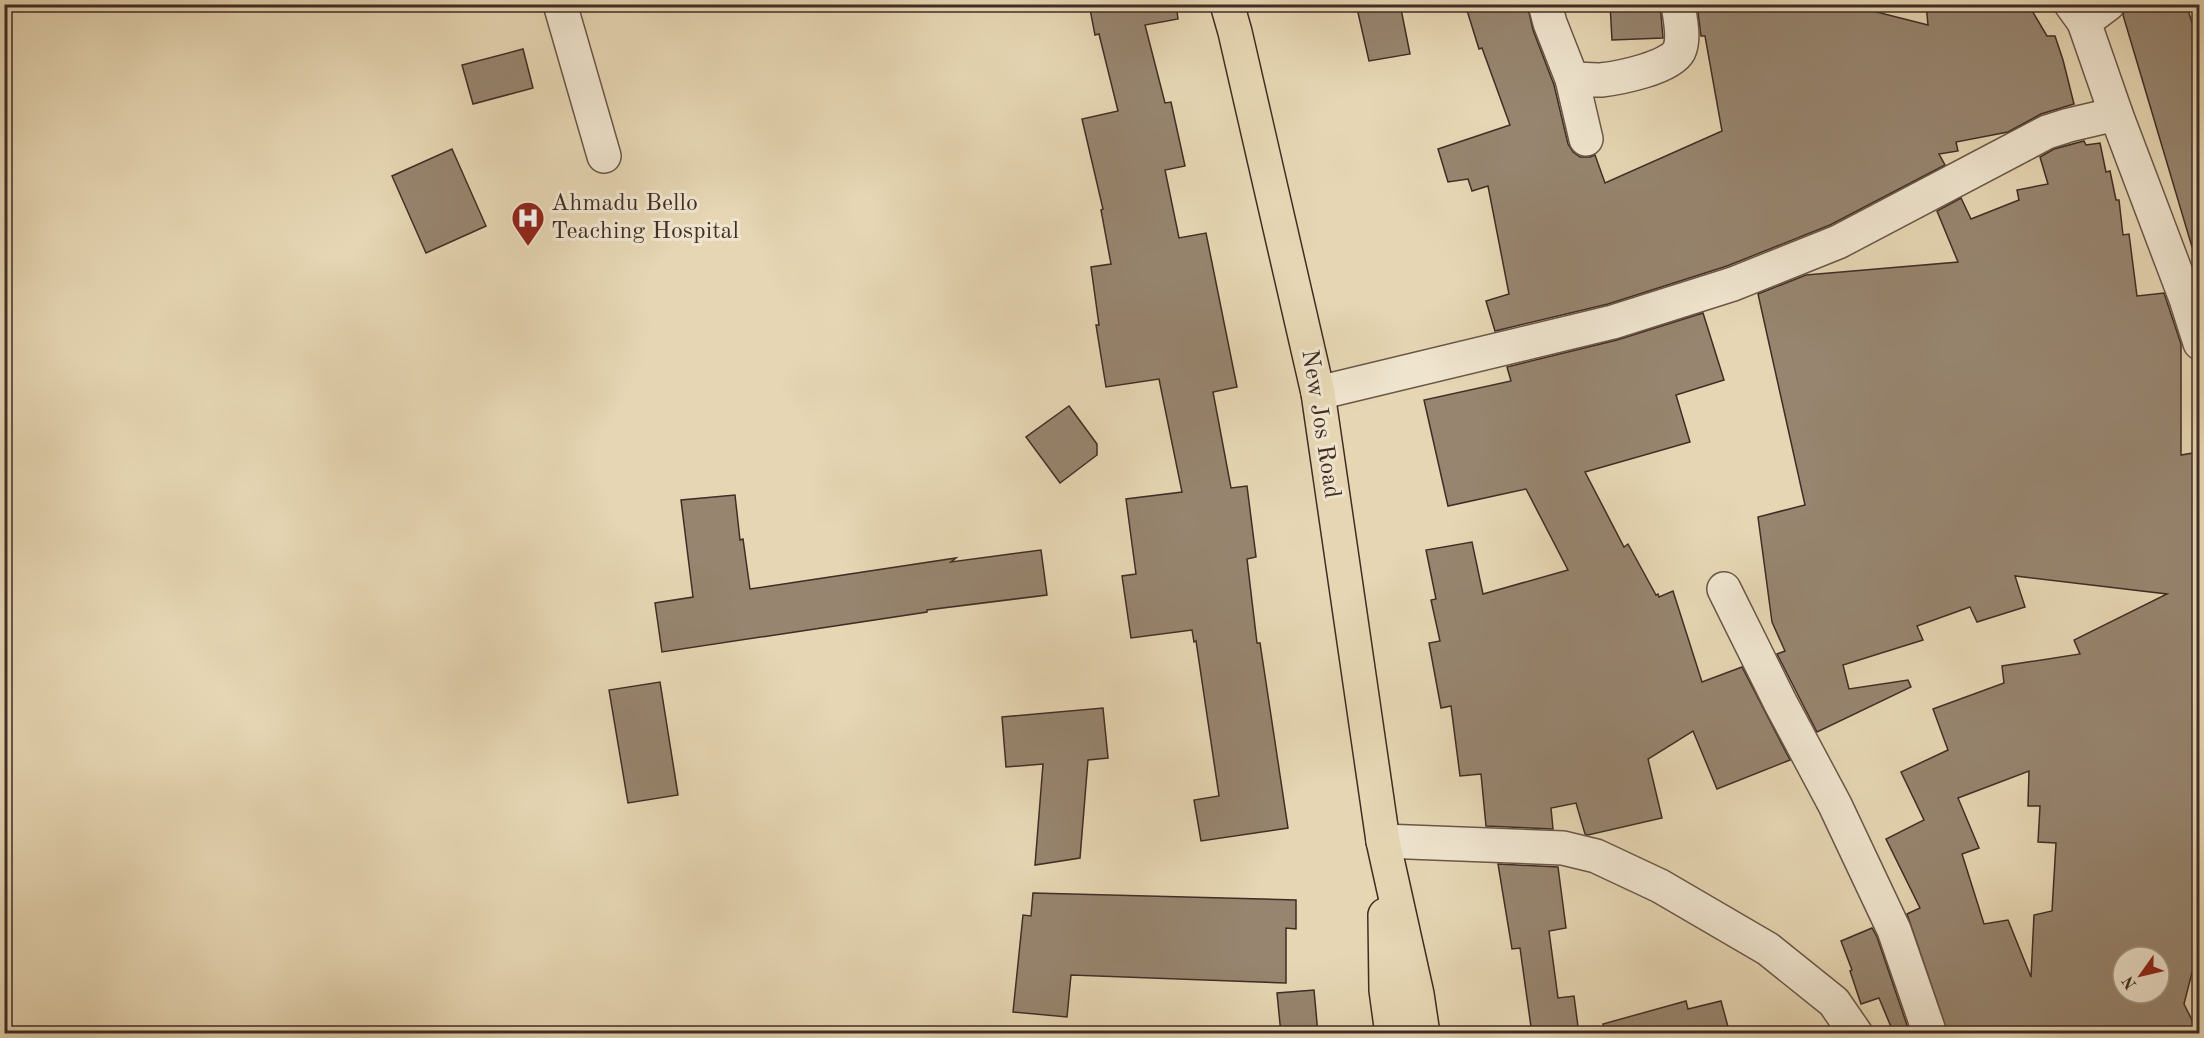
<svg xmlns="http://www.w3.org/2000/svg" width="2204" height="1038" font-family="'Old Standard TT',serif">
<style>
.building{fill:#97856f;stroke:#412d25;stroke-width:1.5;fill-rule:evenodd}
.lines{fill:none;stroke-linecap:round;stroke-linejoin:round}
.minor-casing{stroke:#6a5748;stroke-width:36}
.highway-casing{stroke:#412d25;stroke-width:36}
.minor{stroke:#efe4ce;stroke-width:33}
.highway{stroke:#e6d6b3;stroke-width:33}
.labels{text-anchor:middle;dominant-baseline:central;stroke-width:6;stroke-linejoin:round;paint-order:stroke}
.poi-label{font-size:24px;fill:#412d25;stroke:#efe4ce;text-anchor:start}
.street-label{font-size:24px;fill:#412d25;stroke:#efe4ce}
</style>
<rect width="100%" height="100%" fill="#e6d6b3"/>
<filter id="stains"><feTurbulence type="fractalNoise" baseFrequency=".00333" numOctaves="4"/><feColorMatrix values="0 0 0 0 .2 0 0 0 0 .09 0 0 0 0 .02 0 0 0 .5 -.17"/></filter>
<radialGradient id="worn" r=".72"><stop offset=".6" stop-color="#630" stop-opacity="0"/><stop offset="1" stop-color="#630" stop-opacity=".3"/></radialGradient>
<g class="building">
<path d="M1089,4h87l2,15 -33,6 20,78 6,-1 14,64 -20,4 14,68 27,-5 31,154 -24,5 18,96 16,-2 9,71 -9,2 10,84h3l28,185 -87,13 -7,-41 25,-4 -23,-155 -2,1 -2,-12 -61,8 -9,-62 14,-2 -10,-75 56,-7 -23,-113 -53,8 -10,-62h3l-8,-58 20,-3 -10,-54 2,-1 -21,-90 36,-8 -19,-77 -4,1z"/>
<path d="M1356,4h44l10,50 -41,7z"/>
<path d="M1465,4h62l6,26 21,55 14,59 5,8 7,5h10l5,-2 10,28 117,-52 -17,-95h-4l-4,-32h148l83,21 -2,-21h102l19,32h8l8,24 11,44 -33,10 -33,18 -52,10 2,9 -19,3 6,11 -115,60 -103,41 -119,38 -113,27 -9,-30 23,-7 -21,-108 -16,5 -4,-12 -20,3 -10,-33 72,-24 -28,-77 -3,1z"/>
<path d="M1610,4h50l3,34 -51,2z"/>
<path d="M2126,4h60l13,40v202l-7,1 -69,-232z"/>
<path d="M523,49l10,39 -60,16 -11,-39z"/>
<path d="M2084,141l2,4 14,-2 6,29 4,-1 6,29h3l4,35 6,-1 8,62 27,-3 17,51v111l18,-3v493l-15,59 15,30h-251l-41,-120 13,-6 -34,-69 38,-19 -23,-48 47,-22 -15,-41 71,-26 -2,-17 78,-12 -6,-14 93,-46 -152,-18 10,31 -48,15 -7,-15 -53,19 6,14 -80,25 6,24 59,-9 3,7 -94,45 -40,-78 8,-3 -13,-29 -14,-105 47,-12 -47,-211 48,-19 152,-13 -21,-51 24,-13 10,21 48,-19 -2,-10 31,-6 -8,-27 14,-8zM2029,771l-1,35h12l-2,36 18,1 -4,68 -18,4 -3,62 -23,-57 -24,4 -22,-70 17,-6 -21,-50zM2123,957h36v36h-36z"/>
<path d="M452,149l34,77 -60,27 -34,-77z"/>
<path d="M1703,313l21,67 -48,15 14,47 -105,30 39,75 4,-3 28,51 2,-1 1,3 14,-6 29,91 40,-15 48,93 -73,29 -24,-58 -45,28 14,59 -74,17 -3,-1 -9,-31 -25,5 2,21 -67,-3 -5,-52 -21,2 -9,-70 -10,2 -12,-65 11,-2 -9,-41 5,-1 -10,-49 46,-8 11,52 85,-24 -42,-81 -78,17 -24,-106 87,-19 -4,-14 110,-27z"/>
<path d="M1069,406l28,38v11l-37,28 -34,-46z"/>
<path d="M735,495l5,45 3,-1 7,50 206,-31 -5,4 90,-12 6,45 -120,15v2l-265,40 -7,-49 38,-6 -12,-97z"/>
<path d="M660,682l18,113 -50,8 -19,-113z"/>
<path d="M1103,708l5,50 -20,2 -8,98 -45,7 8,-101 -37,3 -4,-50z"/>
<path d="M1498,864l60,3 8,61 -17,3 9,67 16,-2 5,38h-47l-12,-86 -8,1z"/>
<path d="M1033,893l263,7v29l-10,-1v55l-215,-8 -4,42 -54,-5 10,-97 8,1z"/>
<path d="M1872,928l5,9 33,97h-16l-15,-36 -18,6 -11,-33 2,-1 -11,-29z"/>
<path d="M1314,990l4,44h-37l-4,-41z"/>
<path d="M1686,1001l2,8 33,-8 9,33h-126l-1,-10z"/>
</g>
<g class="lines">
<defs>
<g id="minor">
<path d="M560,4l44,152"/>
<path d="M1545,4l5,19 22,56 14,60"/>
<path d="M2071,4l13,18 32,92 70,185 14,44"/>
<path d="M2084,22l24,-18"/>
<path d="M1572,79c10,0 19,1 29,1 18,-2 69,-12 78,-29 6,-13 1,-32 -1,-47"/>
<path d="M1318,393l295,-71 120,-38 105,-42 209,-110 22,-7 47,-11"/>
<path d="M1724,589l56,113 55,103 59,125 36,104"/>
<path d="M1383,841l180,7 33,8 64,30 108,63 66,53 22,32"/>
</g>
<g id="highway">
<path d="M1227,4l8,28 83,361 65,448 34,153 6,40"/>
<path d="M1385,915l1,75 6,44"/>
</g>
</defs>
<use href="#minor" class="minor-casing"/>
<use href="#highway" class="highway-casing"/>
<use href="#minor" class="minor"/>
<use href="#highway" class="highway"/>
</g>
<defs>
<symbol id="hospital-pin" viewBox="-11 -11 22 30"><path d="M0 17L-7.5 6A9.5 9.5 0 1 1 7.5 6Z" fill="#8f2418" stroke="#efe4ce"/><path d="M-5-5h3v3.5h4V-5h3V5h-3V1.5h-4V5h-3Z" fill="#fff"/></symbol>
</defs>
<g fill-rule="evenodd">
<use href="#hospital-pin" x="509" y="199" width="38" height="52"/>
</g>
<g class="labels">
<g class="poi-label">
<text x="551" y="204">Ahmadu Bello<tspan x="551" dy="28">Teaching Hospital</tspan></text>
</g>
<g class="street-label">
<text transform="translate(1320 424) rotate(81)">New Jos Road</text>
</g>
</g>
<rect width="2204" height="1038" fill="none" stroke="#e6d6b3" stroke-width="24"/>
<rect x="6" y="6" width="2192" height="1026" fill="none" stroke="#412d25" stroke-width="3"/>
<rect x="12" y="12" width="2180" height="1014" fill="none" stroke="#412d25" stroke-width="1.5"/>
<g transform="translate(2141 975) rotate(236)"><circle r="28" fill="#efe4ce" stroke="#a99b8a" stroke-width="1.5"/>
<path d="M0-4.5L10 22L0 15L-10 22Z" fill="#8f2418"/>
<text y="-9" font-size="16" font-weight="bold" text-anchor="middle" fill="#412d25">N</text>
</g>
<rect width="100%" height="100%" filter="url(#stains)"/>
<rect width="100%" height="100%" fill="url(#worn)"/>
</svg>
